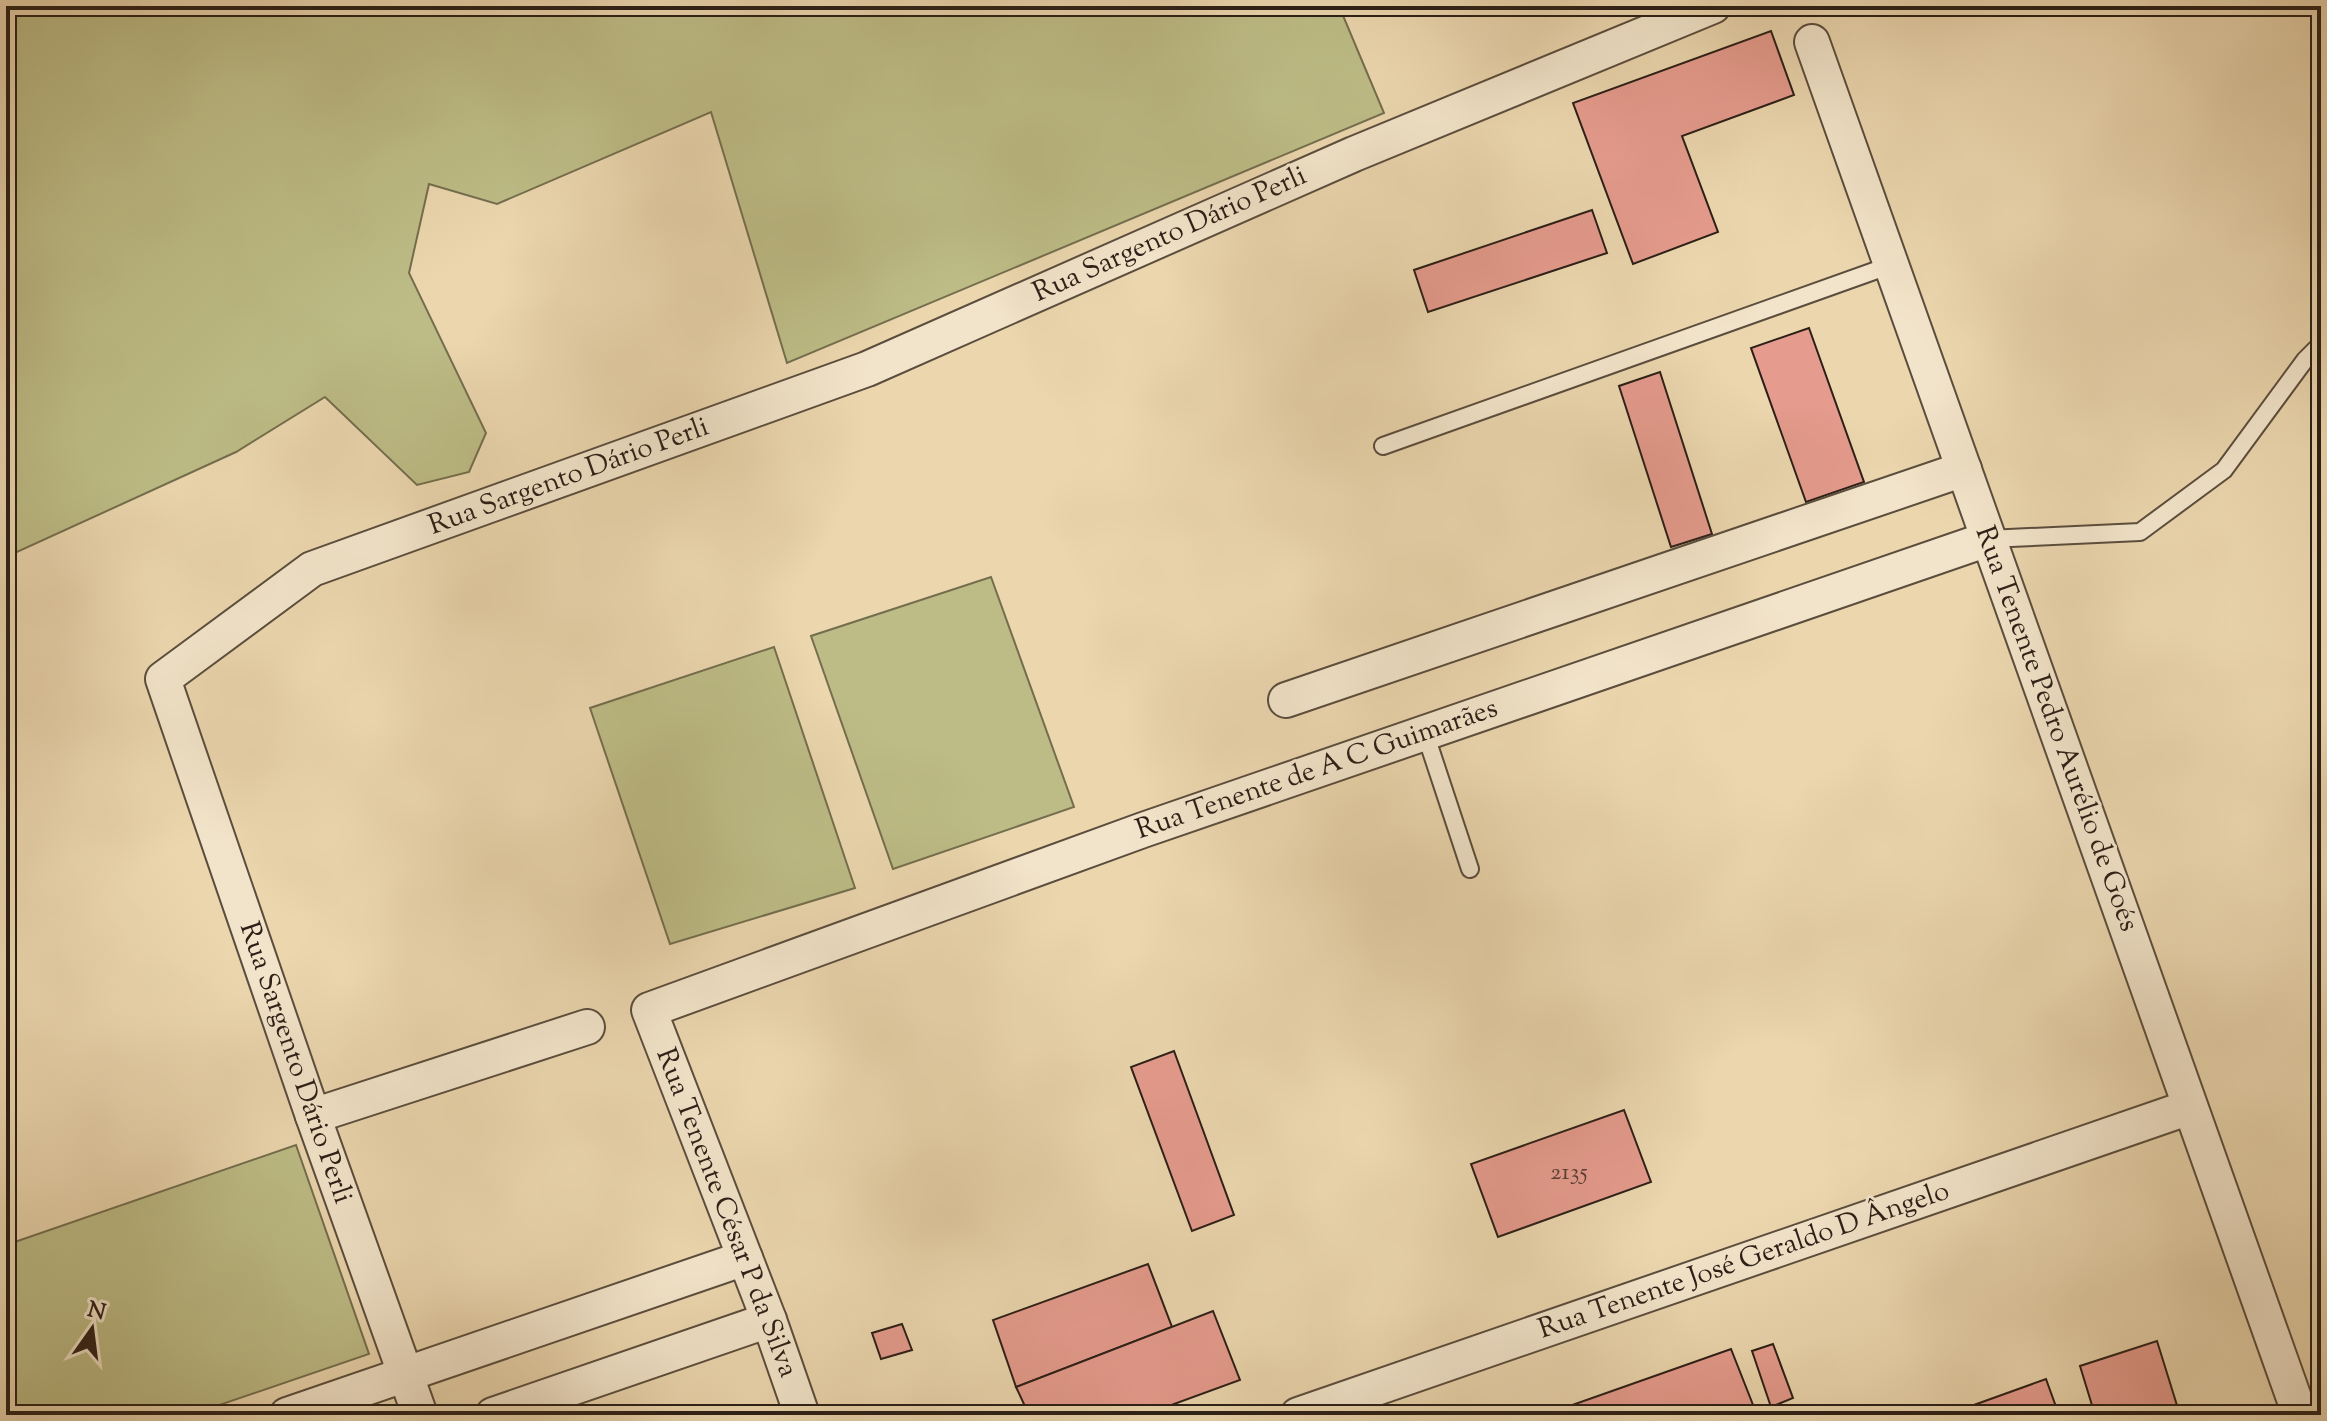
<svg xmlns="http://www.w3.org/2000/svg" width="2327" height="1421" font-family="'Sorts Mill Goudy',serif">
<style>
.green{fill:#bdbc86;stroke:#746e4e;stroke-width:2}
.building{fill:#e59b8d;stroke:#2b1f17;stroke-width:2}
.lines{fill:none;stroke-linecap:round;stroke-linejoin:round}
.lane-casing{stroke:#5b4d3d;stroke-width:20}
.street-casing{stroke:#5b4d3d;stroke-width:38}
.lane{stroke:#f2e4ca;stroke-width:16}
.street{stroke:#f2e4ca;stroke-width:34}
.labels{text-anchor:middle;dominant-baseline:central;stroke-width:6;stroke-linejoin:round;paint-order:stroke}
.number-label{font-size:24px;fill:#5a3e34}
.street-label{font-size:28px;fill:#2b1f17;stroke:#f2e4ca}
</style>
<rect width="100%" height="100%" fill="#ebd6ae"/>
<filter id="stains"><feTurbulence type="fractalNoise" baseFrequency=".0025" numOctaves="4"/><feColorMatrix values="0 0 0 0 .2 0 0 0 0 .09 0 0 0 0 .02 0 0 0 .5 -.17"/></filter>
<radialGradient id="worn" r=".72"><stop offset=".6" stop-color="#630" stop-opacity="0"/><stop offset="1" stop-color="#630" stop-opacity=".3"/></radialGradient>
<g class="green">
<path d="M6,6h1333l45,107 -597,250 -76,-251 -214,92 -68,-20 -20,89 77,160 -17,39 -52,13 -92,-88 -89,55 -230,105z"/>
<path d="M991,577l83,230 -181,62 -82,-233z"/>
<path d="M774,647l81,241 -185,56 -80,-236z"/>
<path d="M296,1145l73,209 -179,61h-184v-170z"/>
</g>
<g class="building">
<path d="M1771,31l23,64 -112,41 36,96 -85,32 -60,-161z"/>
<path d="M1592,210l15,43 -179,59 -14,-42z"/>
<path d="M1809,328l55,154 -58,20 -55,-154z"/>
<path d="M1660,372l52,162 -41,13 -52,-161z"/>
<path d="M1174,1051l60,164 -42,16 -61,-164z"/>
<path d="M1624,1110l27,72 -153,55 -27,-73z"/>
<path d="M1148,1264l24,63 -156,60 -23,-67z"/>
<path d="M1213,1311l27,69 -96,35h-115l-13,-28z"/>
<path d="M902,1324l10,26 -31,9 -9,-26z"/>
<path d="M2157,1341l23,74h-85l-15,-49z"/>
<path d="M1773,1344l20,54 -22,9 -19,-56z"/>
<path d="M1731,1349l26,66h-213z"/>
<path d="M2046,1379l13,36h-113z"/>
</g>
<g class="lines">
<defs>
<g id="lane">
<path d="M1383,446l508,-181"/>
<path d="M1988,539l152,-7 84,-62 81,-110 16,-16"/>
<path d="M1425,733l45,136"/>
</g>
<g id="street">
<path d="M1812,42l488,1373"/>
<path d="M1286,700l678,-231"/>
<path d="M313,1116l274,-89"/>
<path d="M287,1415l458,-157"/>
<path d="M420,1415l-107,-299 -150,-437 149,-110 555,-200 487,-215 359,-148"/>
<path d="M493,1415l276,-95"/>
<path d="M802,1415l-33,-95 -120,-310 494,-180 845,-291"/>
<path d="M1298,1415l892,-308"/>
</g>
</defs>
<use href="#lane" class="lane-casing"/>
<use href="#street" class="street-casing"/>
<use href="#lane" class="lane"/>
<use href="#street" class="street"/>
</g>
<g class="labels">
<g class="number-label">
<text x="1569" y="1173">2135</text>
</g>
<g class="street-label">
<text transform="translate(1170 235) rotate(-24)">Rua Sargento Dário Perli</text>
<text transform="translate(569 477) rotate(-20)">Rua Sargento Dário Perli</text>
<text transform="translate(2056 729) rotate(70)">Rua Tenente Pedro Aurélio de Goés</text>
<text transform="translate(1317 770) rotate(-19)">Rua Tenente de A C Guimarães</text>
<text transform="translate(295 1063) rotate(71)">Rua Sargento Dário Perli</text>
<text transform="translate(726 1213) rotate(69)">Rua Tenente César P da Silva</text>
<text transform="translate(1744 1261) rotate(-19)">Rua Tenente José Geraldo D Ângelo</text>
</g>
</g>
<rect width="2327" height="1421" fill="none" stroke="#ebd6ae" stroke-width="32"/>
<rect x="8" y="8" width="2311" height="1405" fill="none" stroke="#2b1f17" stroke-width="4"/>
<rect x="16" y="16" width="2295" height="1389" fill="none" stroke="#2b1f17" stroke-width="2"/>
<g transform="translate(92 1329) rotate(14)" stroke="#f2e4ca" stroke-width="6" paint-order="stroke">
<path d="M0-6L14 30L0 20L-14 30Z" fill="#2b1f17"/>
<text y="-12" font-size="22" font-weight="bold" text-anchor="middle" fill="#2b1f17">N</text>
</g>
<rect width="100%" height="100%" filter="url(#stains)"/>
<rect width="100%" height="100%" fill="url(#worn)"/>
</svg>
